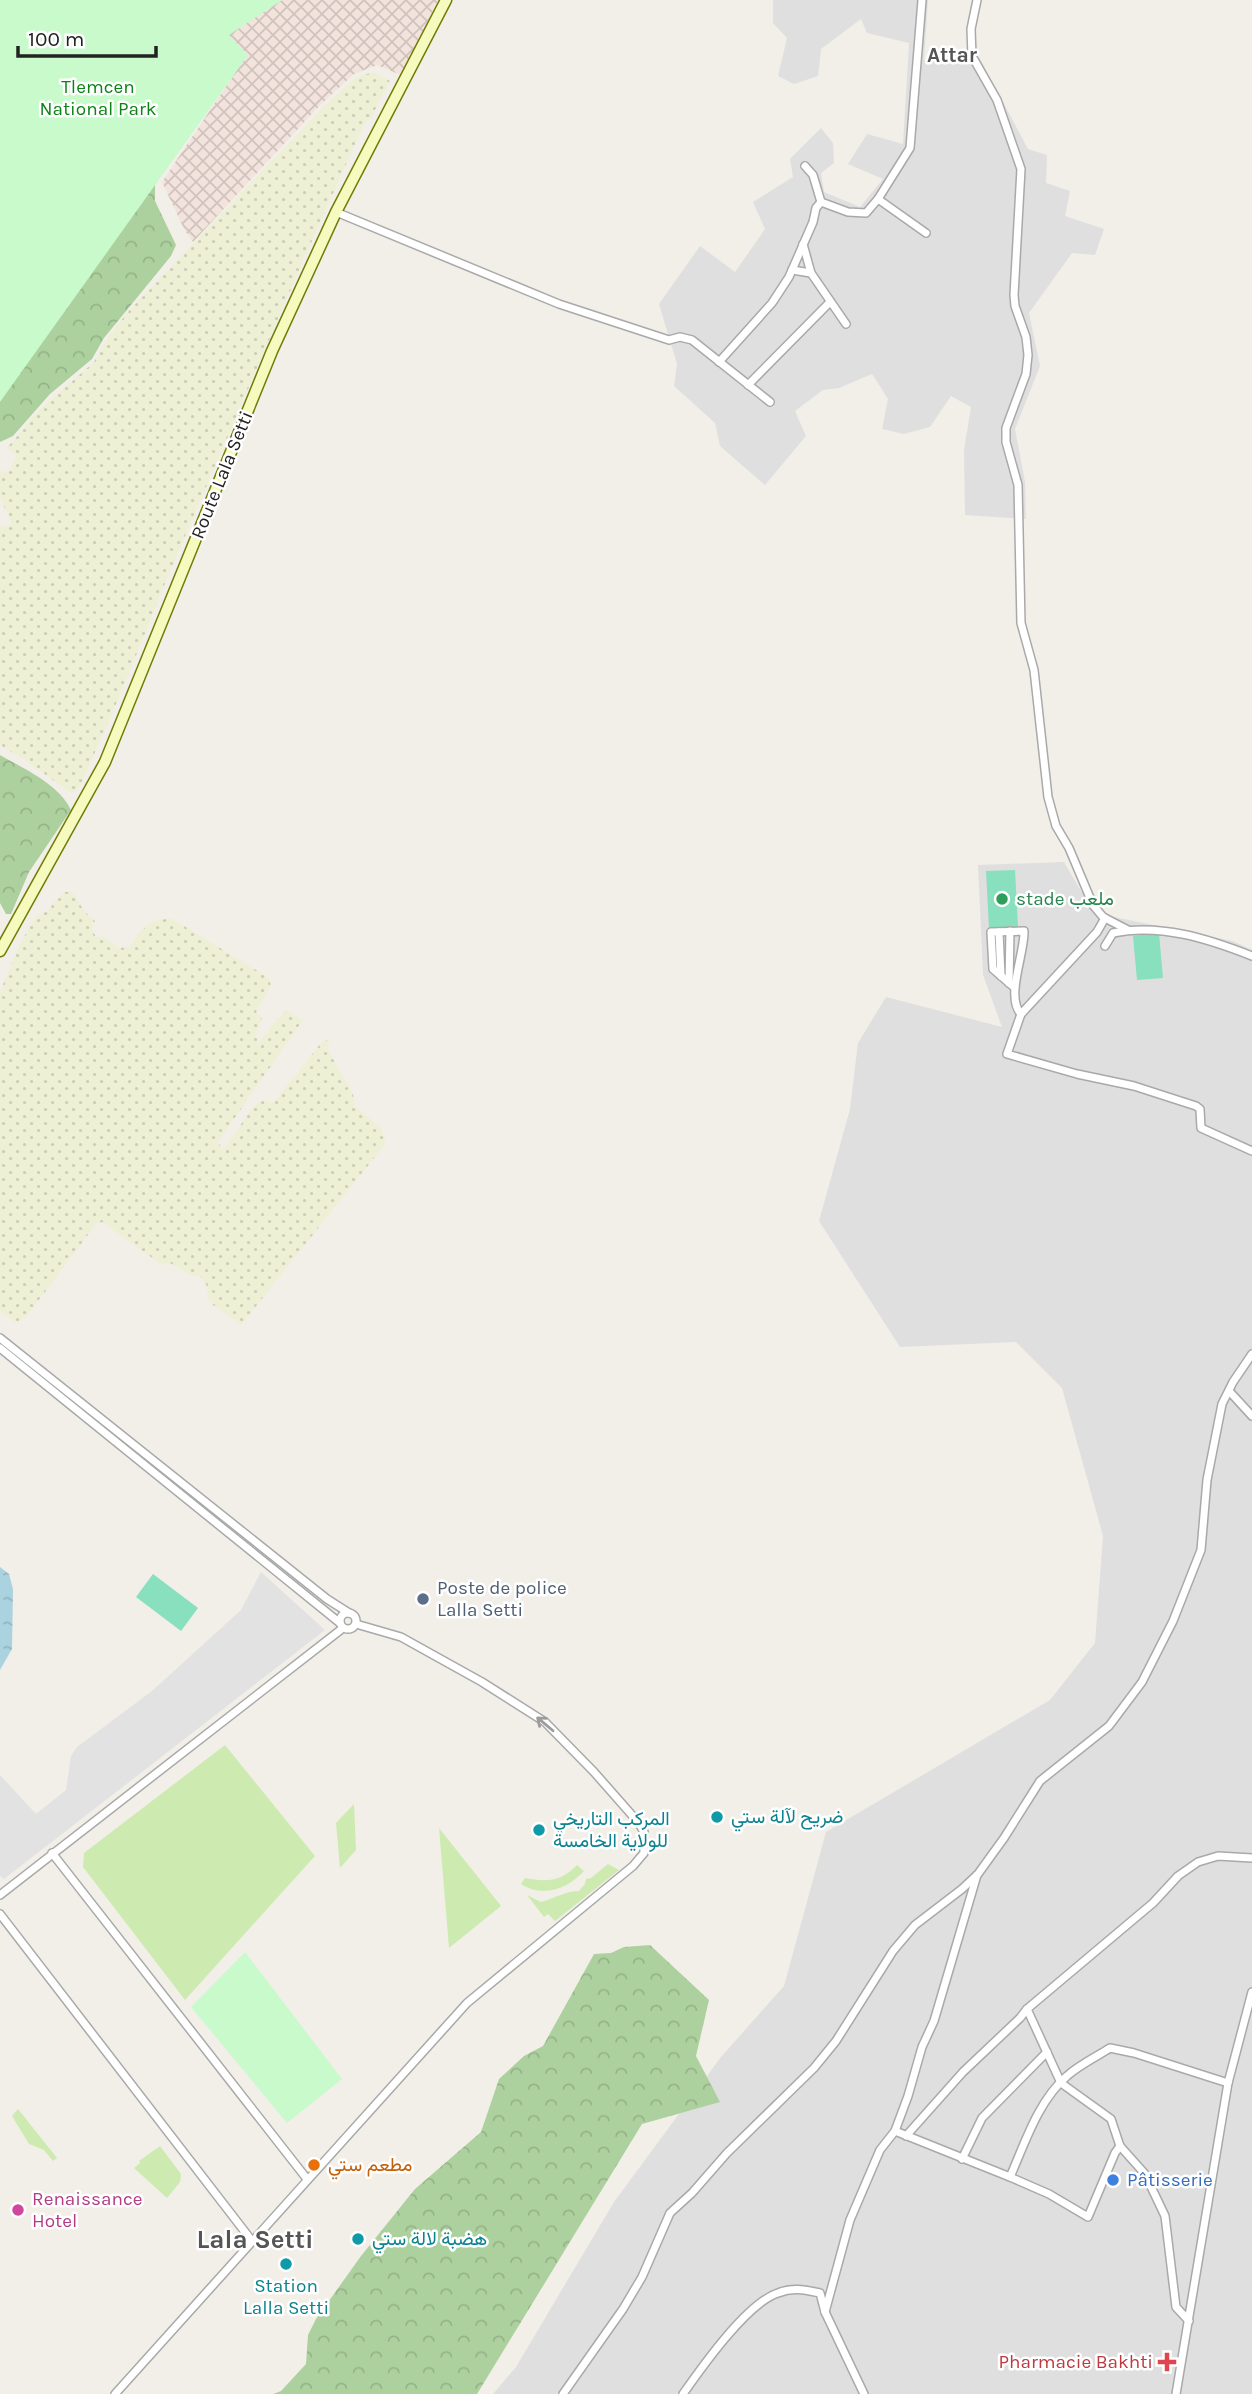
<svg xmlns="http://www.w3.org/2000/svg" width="1252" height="2394" font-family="Karla,Vazirmatn,sans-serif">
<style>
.residential{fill:#e0dfdf}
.military{fill:url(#military-cross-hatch)}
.farmland{fill:url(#farmland-dots)}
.grass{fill:#cdebb0}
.forest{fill:url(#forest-crowns)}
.park{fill:#c8facc}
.pitch{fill:#88e0be}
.parking{fill:#e2e2e2}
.water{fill:url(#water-ripples)}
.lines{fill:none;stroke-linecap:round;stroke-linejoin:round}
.minor-casing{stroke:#a9a9a9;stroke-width:10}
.secondary-casing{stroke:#707d05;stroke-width:13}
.minor{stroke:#fff;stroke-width:7}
.secondary{stroke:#f7fabf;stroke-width:10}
.oneway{stroke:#9c9c9c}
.leisure-dot{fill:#2e9e5b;stroke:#fff;stroke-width:2.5}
.service-dot{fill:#5c6f8a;stroke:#fff;stroke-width:2.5}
.culture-dot{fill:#0f9aa8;stroke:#fff;stroke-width:2.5}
.food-dot{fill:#e8710a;stroke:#fff;stroke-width:2.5}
.shop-dot{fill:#3f7fe0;stroke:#fff;stroke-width:2.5}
.hotel-dot{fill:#d1479c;stroke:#fff;stroke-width:2.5}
.health-dot{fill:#e0444e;stroke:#fff;stroke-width:2.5}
.labels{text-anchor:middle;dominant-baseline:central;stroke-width:5;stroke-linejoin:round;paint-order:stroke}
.park-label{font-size:19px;fill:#0c8416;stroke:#fff}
.street-label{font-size:19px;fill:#222;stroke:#fff}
.leisure-label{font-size:19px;fill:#27864d;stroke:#fff;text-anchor:start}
.service-label{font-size:19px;fill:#4e5e75;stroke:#fff;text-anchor:start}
.culture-label{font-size:19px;fill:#0d838f;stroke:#fff;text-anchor:start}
.food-label{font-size:19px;fill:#c56008;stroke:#fff;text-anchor:start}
.shop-label{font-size:19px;fill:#366cbe;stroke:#fff;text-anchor:start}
.hotel-label{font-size:19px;fill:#b23c85;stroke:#fff;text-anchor:start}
.health-label{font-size:19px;fill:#be3a42;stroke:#fff;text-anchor:end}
.neighbourhood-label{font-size:21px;font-weight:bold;fill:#555;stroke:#fff}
.district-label{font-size:26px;font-weight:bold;fill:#555;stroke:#fff}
</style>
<defs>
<pattern id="military-cross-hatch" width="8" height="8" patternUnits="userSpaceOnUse" patternTransform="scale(1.75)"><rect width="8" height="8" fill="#f3e3dd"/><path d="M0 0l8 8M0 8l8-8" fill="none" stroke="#d0c2bd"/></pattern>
<pattern id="farmland-dots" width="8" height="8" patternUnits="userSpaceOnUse" patternTransform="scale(1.75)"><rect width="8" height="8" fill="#eef0d5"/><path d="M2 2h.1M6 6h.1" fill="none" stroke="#ccceb7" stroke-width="1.8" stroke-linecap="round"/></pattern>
<pattern id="forest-crowns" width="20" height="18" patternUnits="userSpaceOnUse" patternTransform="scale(1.75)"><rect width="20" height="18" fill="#add19e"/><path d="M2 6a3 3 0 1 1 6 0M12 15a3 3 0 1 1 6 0" fill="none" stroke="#95b388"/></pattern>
<pattern id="water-ripples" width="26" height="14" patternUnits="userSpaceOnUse" patternTransform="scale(1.75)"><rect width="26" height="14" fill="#aad3df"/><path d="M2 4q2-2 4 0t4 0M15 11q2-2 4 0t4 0" fill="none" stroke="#92b5bf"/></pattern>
</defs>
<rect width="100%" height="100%" fill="#f2efe9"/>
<g class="residential">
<path d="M773,0h155l-4,60 55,-3 49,92 19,6 -1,28 24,8 -5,25 39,13 -9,26 -23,-2 -43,60 11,53 -25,63 10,53 1,37 -61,-4 -1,-65 7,-43 -20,-11 -21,31 -26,7 -22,-5 6,-30 -16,-25 -33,14 -16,2 -28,21 11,25 -41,49 -45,-39 -5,-23 -41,-37 3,-22 -18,-60 41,-58 35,26 30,-43 -12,-27 40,-25 -3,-18 31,-31 12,15 1,20 -13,10 3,19 36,15 23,-28 -35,-15 19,-30 36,10 6,-101 -42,-10 -6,-14 -40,30 -3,27 -24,8 -16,-8 9,-38 -14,-15z"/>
<path d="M1064,862l30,51 139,28 19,9v1444h-759l23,-27 98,-165 107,-145 63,-71 42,-154 224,-132 45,-57 8,-107 -41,-148 -46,-46 -116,5 -81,-126 31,-112 8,-66 28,-46 116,30 -19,-52 -5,-110z"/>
</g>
<path class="military" d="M282,0h156l-37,75 -24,-10 -23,9 -34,31 -127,137 -9,-13 -22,-47 85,-127 -19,-20z"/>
<g class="farmland">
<path d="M373,72l17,9 -19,37 -7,6 -61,137 -135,315 -45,112 -41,94 -6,9 -5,2 -46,-33 -25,-15v-218l12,-3 -12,-26v-27l5,1 6,-5 5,-10 -2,-5 -8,-3 34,-40 54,-47 12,-22 21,-27 195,-205 33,-30z"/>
<path d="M64,892h8l13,20 10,9 -3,9 4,7 7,-1 16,12 10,-1 12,-16 12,-10 18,-3 98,60 2,8 -15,26 6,6 -6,16 2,10 15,-20 14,-14 16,10 -85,122 5,8 30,-43 11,-7 9,3 48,-60 8,-4 -1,11 25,44 2,12 27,23 4,14 -145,182 -32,-23 -3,-18 -7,-9 -7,1 -22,-13 -8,2 -60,-43 -6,2 -69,92 -11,7 -16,-12v-319l19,-47 17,-28 11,-6z"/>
</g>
<g class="grass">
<path d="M225,1745l90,111 -130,144 -102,-133 1,-14z"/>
<path d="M354,1804l2,46 -16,18 -4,-45z"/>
<path d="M439,1828l62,78 -52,42z"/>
<path d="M608,1864l11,6 -64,51 -7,-7 -4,3 -17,-22 14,7c12,-3 24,-11 38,-11l6,-7 1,-5 5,-1z"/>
<path d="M577,1865l7,6c-16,18 -42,27 -63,13l4,-6c21,4 36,4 52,-13z"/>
<path d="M18,2109l39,49 -4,3 -9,-11 -15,-6 -17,-28z"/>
<path d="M160,2146l21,28 -1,8 -13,16 -33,-30 6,-5 -1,-2z"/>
</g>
<g class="forest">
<path d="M0,0l235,19 -80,149v33l21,44 -5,11 -67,82 -12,21 -42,35 -37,42 -13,6z"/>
<path d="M0,755c24,14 59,29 71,55l-42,62 -18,42h-5l-6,-11z"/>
<path d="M650,1945l59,55 -13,56 24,46 -78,22 -165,270h-204l8,-3 25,-27 2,-29 8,-16 45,-63 54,-67 66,-57 18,-53 25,-23 19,-10 51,-92 17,-1 13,-6z"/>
</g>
<g class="park">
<path d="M0,0h282l-53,35 19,20 -248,347z"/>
<path d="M245,1952l97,127 -55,44 -96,-116z"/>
</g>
<g class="pitch">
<path d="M1015,870l3,57 -29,2 -3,-58z"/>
<path d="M1159,933l4,45 -26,2 -4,-44z"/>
<path d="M153,1574l45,34 -17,23 -45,-34z"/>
</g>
<path class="parking" d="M261,1572l64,58 -321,249 -4,-3v-101l36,39 30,-24 5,-34 6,-9 75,-56 89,-81z"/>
<path class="water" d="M0,1567l9,7 4,15 -1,60 -12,21z"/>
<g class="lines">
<defs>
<g id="minor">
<path d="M977,0l-6,29 1,27 25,44 24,69 -7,126 1,11 11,31 2,18 -2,19 -20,54v14l12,43 3,138 13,47 14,127 8,29 13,22 24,57 10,12 25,13"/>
<path d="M805,166l8,9 8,27"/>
<path d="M878,199l48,34"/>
<path d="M336,212l223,92 110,36 11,-3 12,3 78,62"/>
<path d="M803,244l8,29 35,51"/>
<path d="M792,270l19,3"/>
<path d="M719,362l53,-59 17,-26 24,-55 3,-14 5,-6 27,10 18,1 12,-14 32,-51 12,-148"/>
<path d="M748,385l82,-83"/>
<path d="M1105,918l-8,14 -76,82 -14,40 70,20 57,12 62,20 4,3 1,19 51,23"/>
<path d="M999,932l2,44"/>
<path d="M1105,946l8,-13c47,-10 96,6 139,23"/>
<path d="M1009,983l1,-52"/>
<path d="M1015,988l-22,-19 -2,-37 33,-1c1,22 -19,66 -3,83"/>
<path d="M0,1338l327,261 22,14"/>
<path d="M0,1348l340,275"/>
<path d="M1230,1392l22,24"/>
<circle cx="348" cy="1621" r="8"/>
<path d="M52,1853l255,326"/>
<path d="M0,1895l343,-267"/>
<path d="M0,1914l252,327"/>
<path d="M1027,2009l34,74 50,36 9,27 25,28 20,42 11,91 13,14"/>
<path d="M895,2131l115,46c15,-34 28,-76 57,-101 12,-11 29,-19 43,-28l24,5 94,30"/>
<path d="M906,2136l57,-64 57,-54 7,-9 126,-106 25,-27 20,-14 20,-6 34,2"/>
<path d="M962,2159l20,-41 65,-66"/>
<path d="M1010,2177l39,17 39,23 27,-64 5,-7"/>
<path d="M825,2312l25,-92 30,-70 15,-19 13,-35 14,-49 12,-26 43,-146"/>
<path d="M115,2394l352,-391 166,-137 11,-13v-21l-6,-10 -44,-50 -49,-50 -63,-40 -81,-45 -45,-13"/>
<path d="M563,2394l60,-85 19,-32 28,-64 22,-20 35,-40 87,-85 22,-27 57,-90 22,-26 47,-36 16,-15 26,-36 36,-57 69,-55 33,-44 31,-61 28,-71 6,-70 15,-76 11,-22 19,-28"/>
<path d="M683,2394c19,-27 64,-91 95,-101 15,-6 27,-3 42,0l5,19 39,82"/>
<path d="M1176,2394l52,-311 24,-91"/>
</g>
<path id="secondary" d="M0,951l105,-189 167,-411 64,-139 110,-212"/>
</defs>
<use href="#minor" class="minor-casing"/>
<use href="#secondary" class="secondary-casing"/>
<use href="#minor" class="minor"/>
<use href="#secondary" class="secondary"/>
</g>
<defs><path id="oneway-shaft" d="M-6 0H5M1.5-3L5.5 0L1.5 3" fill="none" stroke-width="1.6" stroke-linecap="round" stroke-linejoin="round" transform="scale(1.75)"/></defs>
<use class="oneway" href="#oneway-shaft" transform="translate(545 1724) rotate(-140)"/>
<circle class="leisure-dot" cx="1002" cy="899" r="7"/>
<circle class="service-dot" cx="423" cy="1599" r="7"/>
<g class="culture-dot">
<circle cx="717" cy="1817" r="7"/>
<circle cx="539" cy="1830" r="7"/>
<circle cx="358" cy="2239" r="7"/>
<circle cx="286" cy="2264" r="7"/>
</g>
<circle class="food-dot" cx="314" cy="2165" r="7"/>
<circle class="shop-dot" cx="1113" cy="2180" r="7"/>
<circle class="hotel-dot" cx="18" cy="2210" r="7"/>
<path class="health-dot" d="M1163.5 2351.5h7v7h7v7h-7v7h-7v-7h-7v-7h7z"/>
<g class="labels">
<g class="park-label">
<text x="98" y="87">Tlemcen<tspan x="98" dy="22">National Park</tspan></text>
</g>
<g class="street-label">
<text transform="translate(222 475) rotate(-68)">Route Lala Setti</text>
</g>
<g class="leisure-label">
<text x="1016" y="899">stade ملعب</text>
</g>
<g class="service-label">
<text x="437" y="1588">Poste de police<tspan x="437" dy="22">Lalla Setti</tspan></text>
</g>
<g class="culture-label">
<text x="731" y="1817">ضريح لآلة ستي</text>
<text x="553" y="1819">المركب التاريخي<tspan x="553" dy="22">للولاية الخامسة</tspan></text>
<text x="372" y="2239">هضبة لالة ستي</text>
<text x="286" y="2286" text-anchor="middle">Station<tspan x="286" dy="22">Lalla Setti</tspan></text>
</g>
<g class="food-label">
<text x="328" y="2165">مطعم ستي</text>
</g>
<g class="shop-label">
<text x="1127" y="2180">Pâtisserie</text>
</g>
<g class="hotel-label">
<text x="32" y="2199">Renaissance<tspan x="32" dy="22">Hotel</tspan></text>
</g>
<g class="health-label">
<text x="1153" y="2362">Pharmacie Bakhti</text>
</g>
<g class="neighbourhood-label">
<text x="952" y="55">Attar</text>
</g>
<g class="district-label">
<text x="255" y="2239">Lala Setti</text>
</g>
</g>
<path d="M18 46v10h138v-10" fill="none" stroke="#222222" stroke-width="3.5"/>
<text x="28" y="46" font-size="21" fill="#222222" stroke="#ffffff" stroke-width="5" paint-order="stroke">100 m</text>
</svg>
